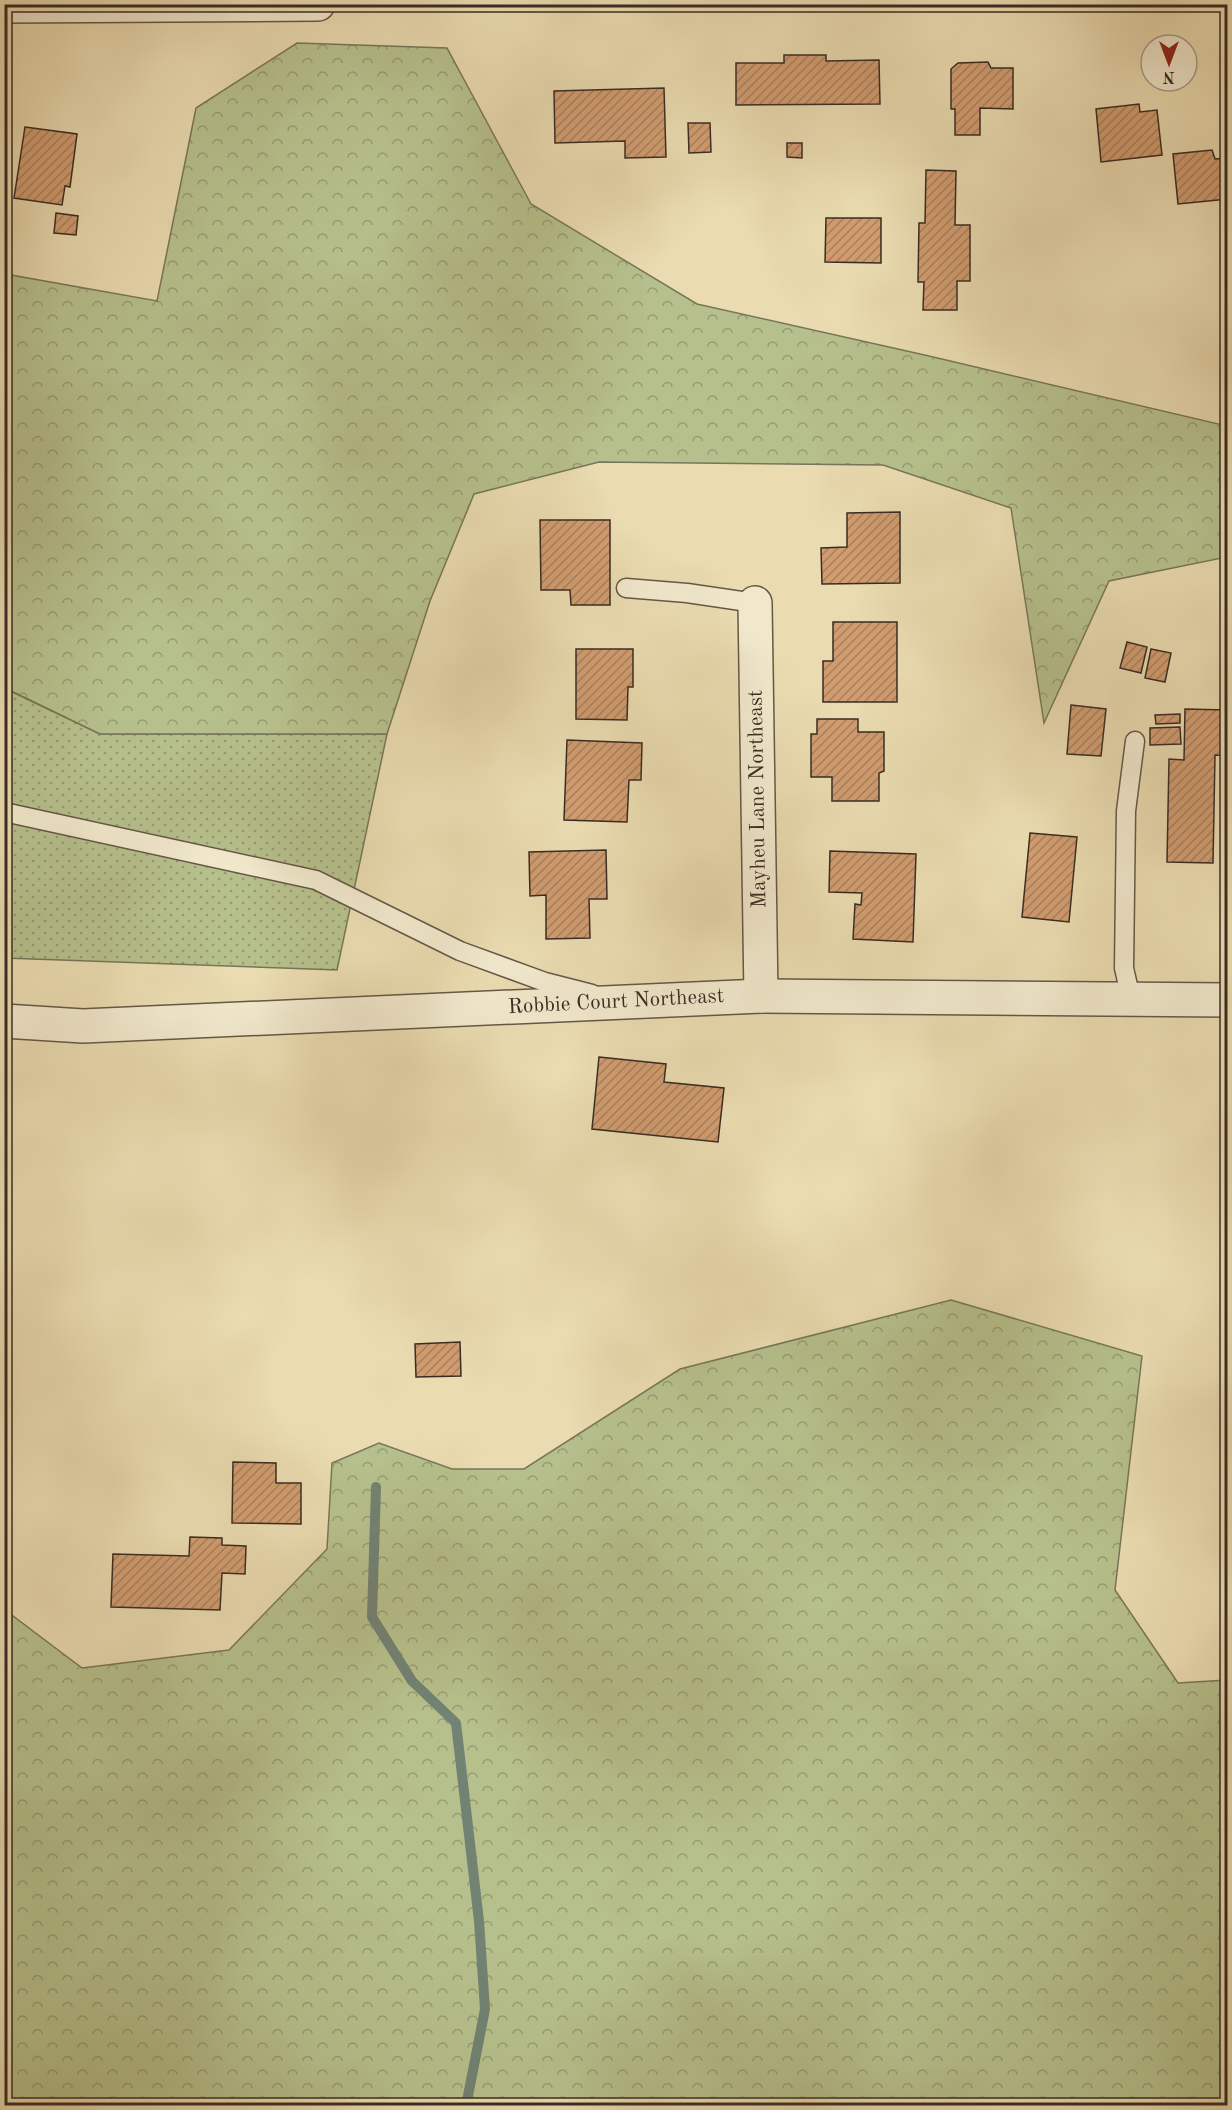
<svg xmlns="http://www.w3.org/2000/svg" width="1232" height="2110" font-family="'Old Standard TT',serif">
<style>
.grass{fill:url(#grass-dots);stroke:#787658;stroke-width:1.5}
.forest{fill:url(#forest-crowns);stroke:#787658;stroke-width:1.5}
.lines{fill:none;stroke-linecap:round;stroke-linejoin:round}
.stream{stroke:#728273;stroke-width:10}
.building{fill:url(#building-hatch);stroke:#392c23;stroke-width:1.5}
.service-casing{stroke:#655846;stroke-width:21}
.minor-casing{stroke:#655846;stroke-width:36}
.service{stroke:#f1e8cc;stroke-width:18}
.minor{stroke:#f1e8cc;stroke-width:33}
.labels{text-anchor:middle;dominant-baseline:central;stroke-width:6;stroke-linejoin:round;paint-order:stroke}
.street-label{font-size:21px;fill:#392c23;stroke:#f1e8cc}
</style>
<defs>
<pattern id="grass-dots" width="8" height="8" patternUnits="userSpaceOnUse" patternTransform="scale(1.5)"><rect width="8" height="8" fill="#b6c08c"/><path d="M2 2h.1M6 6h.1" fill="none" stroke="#959c72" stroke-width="1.8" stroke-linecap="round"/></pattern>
<pattern id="forest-crowns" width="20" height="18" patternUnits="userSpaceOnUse" patternTransform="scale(1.5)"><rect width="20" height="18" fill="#b6c08c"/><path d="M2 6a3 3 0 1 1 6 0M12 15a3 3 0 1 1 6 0" fill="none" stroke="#959c72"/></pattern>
<pattern id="building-hatch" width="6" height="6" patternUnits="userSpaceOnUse" patternTransform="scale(1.5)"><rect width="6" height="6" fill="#d09c70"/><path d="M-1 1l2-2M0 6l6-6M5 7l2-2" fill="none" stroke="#aa7f5c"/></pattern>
</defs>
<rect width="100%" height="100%" fill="#eadbb0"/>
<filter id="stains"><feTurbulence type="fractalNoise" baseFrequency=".00333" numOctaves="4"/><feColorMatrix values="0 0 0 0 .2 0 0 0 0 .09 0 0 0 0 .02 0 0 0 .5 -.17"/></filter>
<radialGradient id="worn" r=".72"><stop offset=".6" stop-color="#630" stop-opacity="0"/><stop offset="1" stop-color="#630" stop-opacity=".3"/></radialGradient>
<path class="grass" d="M4,688l96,46h287l-50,236 -332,-12z"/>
<g class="forest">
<path d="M297,43l150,5 84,156 166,100 232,52 298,70v131l-118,24 -65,142 -33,-215 -128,-43 -284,-3 -125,32 -44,107 -43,133h-287l-95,-46v-414l152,27 39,-193z"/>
<path d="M951,1300l191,56 -27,234 63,93 49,-3v425h-1222v-495l77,58 147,-18 98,-101 5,-86 47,-20 73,26h72l156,-100z"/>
</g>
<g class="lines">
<path class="stream" d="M376,1487l-4,130 40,64 44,42 23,198 6,88 -19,97"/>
</g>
<g class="building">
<path d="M784,55h42v6l53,-1 1,44 -144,1v-42h48z"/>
<path d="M988,62l3,6h22v41l-33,-1v27h-25v-26h-4v-40l7,-6z"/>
<path d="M1228,64v37h-2l-4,-36z"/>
<path d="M664,88l2,69 -41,1v-17l-70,2 -1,-52z"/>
<path d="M1139,104l1,8 17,-2 5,45 -61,7 -5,-53z"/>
<path d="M688,123h22l1,29 -22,1z"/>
<path d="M25,127l52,7 -7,53 -5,-1 -3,19 -48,-7z"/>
<path d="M787,143h15v15l-15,-1z"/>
<path d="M1212,150l3,9 13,-1v41l-50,5 -5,-50z"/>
<path d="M926,170l30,1 -1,54h15v56h-13v29h-34l1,-28h-6l1,-59h6z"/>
<path d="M56,213l22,3 -2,19 -22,-2z"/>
<path d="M826,218h55v45l-56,-1z"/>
<path d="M900,512v71l-78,1 -1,-36 26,-1v-34z"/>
<path d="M540,520h70v85h-39l-1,-15h-29z"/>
<path d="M833,622h64v80h-74v-41h10z"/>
<path d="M1127,642l20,5 -6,26 -21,-5z"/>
<path d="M576,649h57v38h-5l-1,33 -51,-1z"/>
<path d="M1151,649l20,4 -6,29 -20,-4z"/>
<path d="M1071,705l35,4 -5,47 -34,-2z"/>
<path d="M1185,709l43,1v46l-13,-1 -2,108 -46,-1 2,-103 15,1z"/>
<path d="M1180,714v9l-24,1 -1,-9z"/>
<path d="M817,719h41v13h26v39l-5,2v28h-47v-24h-21v-43h6z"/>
<path d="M1180,727l1,17 -31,1v-17z"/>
<path d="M567,740l75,3 -1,37h-12l-2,42 -63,-2z"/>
<path d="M1030,833l47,4 -8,85 -47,-5z"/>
<path d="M606,850l1,49h-18l1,39 -44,1v-44l-16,1 -1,-44z"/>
<path d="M830,851l86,3 -3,88 -60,-3 2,-35 6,1 1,-12 -33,-1z"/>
<path d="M599,1057l67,7 -2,18 60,6 -6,54 -126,-13z"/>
<path d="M460,1342l1,34 -45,1 -1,-33z"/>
<path d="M233,1462l43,1v20h25v41l-69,-1z"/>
<path d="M190,1537l32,1v7l24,1 -1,28 -23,-1 -2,37 -109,-3 2,-53 76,2z"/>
</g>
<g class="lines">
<defs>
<g id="service">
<path d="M626,588l61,5 68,10"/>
<path d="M4,812l312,68 144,71 85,31 47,12"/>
<path d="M1131,999l-7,-31 2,-157 9,-70"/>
</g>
<g id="minor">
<path d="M4,6l314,-2"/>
<path d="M755,603l6,393"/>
<path d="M4,1021l79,5 678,-30 467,4"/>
</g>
</defs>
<use href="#service" class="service-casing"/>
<use href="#minor" class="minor-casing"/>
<use href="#service" class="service"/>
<use href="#minor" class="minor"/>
</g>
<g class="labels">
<g class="street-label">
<text transform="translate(758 799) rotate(-91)">Mayheu Lane Northeast</text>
<text transform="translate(616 1002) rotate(-3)">Robbie Court Northeast</text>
</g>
</g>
<rect width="1232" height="2110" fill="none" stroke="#eadbb0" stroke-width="24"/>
<rect x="6" y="6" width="1220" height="2098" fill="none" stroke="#392c23" stroke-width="3"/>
<rect x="12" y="12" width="1208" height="2086" fill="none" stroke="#392c23" stroke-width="1.5"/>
<g transform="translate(1169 63) rotate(180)"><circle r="28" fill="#f1e8cc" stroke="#a79d88" stroke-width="1.5"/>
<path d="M0-4.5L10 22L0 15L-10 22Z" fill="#8f2418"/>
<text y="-9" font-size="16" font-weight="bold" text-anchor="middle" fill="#392c23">N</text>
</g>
<rect width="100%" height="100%" filter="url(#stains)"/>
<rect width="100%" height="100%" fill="url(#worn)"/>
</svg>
